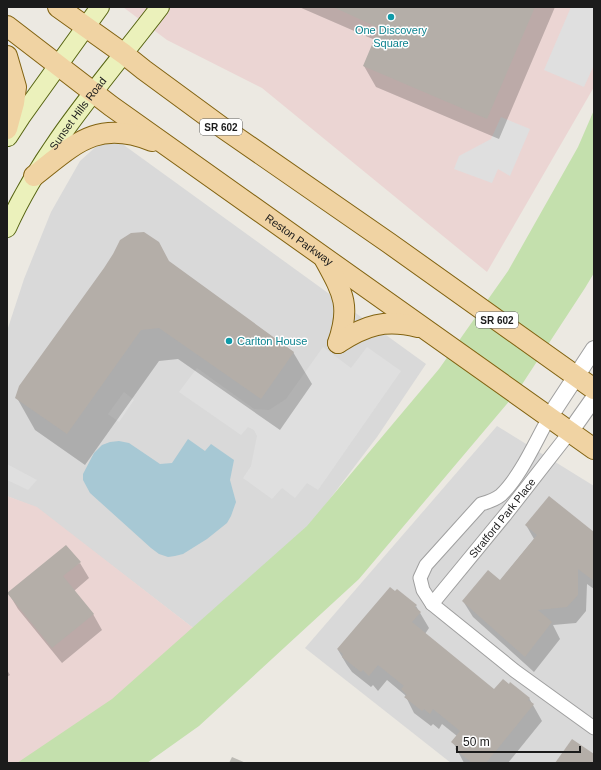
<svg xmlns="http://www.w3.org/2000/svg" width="601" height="770" font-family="Arial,sans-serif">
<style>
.residential{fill:#d9d9d9}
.commercial{fill:#ebd5d3}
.grass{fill:#c4e0ad}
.parking{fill:#dfdfdf}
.water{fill:#a7c8d4}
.shadow{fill:#0003}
.building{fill:#b4aea8}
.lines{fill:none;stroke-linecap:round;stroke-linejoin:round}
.minor-casing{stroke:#9f9f9f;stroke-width:15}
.tertiary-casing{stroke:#9f9f9f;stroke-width:18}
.secondary-casing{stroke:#566411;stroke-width:20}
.primary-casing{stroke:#826311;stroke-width:22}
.minor{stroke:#fff;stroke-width:13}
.tertiary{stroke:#fff;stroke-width:16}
.secondary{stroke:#ebf1bb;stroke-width:18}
.primary{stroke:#f0d3a3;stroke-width:20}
.culture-dot{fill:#0f9aa8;stroke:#fff;stroke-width:1.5}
.labels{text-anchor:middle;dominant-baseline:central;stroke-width:3;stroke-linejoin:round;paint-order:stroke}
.shield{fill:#fff;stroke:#5f5f5f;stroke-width:1}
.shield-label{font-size:10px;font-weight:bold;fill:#1b1b1b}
.culture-label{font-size:11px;fill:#0d838f;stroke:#fff}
.street-label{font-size:11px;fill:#1b1b1b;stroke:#fff}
</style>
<rect width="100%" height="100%" fill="#ece9e2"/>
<g class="residential">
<path d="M121,143l305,221 -49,73 -67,88 -109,109 -164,-126 -30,-12v-165l17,-52 27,-67 29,-51 19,-17z"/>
<path d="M497,426l97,60v277h-143l-146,-115z"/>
</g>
<g class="commercial">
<path d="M123,7h471v80l-107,185 -225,-184 -95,-48z"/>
<path d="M7,496l30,11 164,127 -166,129h-28z"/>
</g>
<path class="grass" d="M594,110v163l-9,15 -68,104 -158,187 -160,147 -52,37h-130l95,-64 195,-173 132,-157 69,-98 70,-124z"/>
<g class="parking">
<path d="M571,7h23v58l-10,22 -40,-17z"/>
<path d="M501,117l29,12 -20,47 -12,-7 -6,14 -38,-14 5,-13 32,-17z"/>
<path d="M323,347l28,21 16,-21 34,24 -83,119 -11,-7 -12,15 -13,-10 -10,11 -29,-21 8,-12 6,-30 -3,-6 -6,-3 -7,8 -62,-43 18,-24 57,41 15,1 17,-11z"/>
<path d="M124,392l10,8 -15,22 -11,-8z"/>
<path d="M7,464l30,16 -9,10 -21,-10z"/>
</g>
<path class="water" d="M188,439l17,12 6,-7 23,16 -4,20 6,22 -5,14 -4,7 -20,16 -24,15 -8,2 -7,1 -9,-3 -8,-6 -61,-55 -7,-13v-6l11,-21 8,-8 8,-3 9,-1 10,2 31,21 12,-1z"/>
<g class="shadow">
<path d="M299,7h256l-56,132 -123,-52 -12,-21 11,-26z"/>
<path d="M169,262l124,90 19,32 -32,46 -102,-71 -19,2 -74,104 -50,-35 -18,-32z"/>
<path d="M526,525l68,9v55l-7,-5 -1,27 -10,12 -23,2 7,14 -26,33 -61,-55 -10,-16 37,-20 34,-42z"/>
<path d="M80,563l9,15 -15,13 19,23 9,16 -40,33 -44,-54 -9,-15z"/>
<path d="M416,606l13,22 -4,6 69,57 35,7 13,23 -34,42h-44l-11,-21 4,-6 -15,-12 -3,5 -6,-5 -2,2 -17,-13 -9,-18 -18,-15 -9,11 -5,-6 -2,2 -19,-15 -5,-7 -9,-15z"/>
<path d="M7,670l3,5 -3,2z"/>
<path d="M232,757l14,6h-17z"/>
</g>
<g class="building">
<path d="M333,7h202l-48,112 -124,-53 16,-38z"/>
<path d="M144,232l15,10 10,19 125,91 -33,47 -102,-71 -18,2 -74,104 -52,-36 4,-12 85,-118 9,-14 7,-14 11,-7z"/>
<path d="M549,496l45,36v49l-16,-12v26l-11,12 -29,3 14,12 -27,35 -63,-56 26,-31 12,10 37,-45 -12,-10z"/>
<path d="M66,545l15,17 -18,14 31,38 -42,34 -45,-55z"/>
<path d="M390,587l5,4 2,-2 20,16 -2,2 6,5 -9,10 82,67 9,-10 6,5 1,-2 20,16 -2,2 6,4 -48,59h-14l-17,-14 2,-2 -6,-5 9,-11 -27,-22 -3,5 -6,-5 -2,2 -18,-14 3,-2 -6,-6 3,-3 -26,-21 -9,11 -6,-6 -2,2 -19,-15 1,-3 -6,-5z"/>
<path d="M572,739l22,15v9h-39z"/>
</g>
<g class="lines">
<defs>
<g id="minor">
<path d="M550,416c-14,24 -29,60 -49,79 -6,5 -13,7 -20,9l-55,61 -6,13 3,12 9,14 83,67 79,57"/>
<path id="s1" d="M432,604l74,-90 64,-82"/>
</g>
<g id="tertiary">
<path d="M550,416l44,-67"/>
<path d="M570,432l24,-34"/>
</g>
<g id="secondary">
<path d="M8,137l13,-20 79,-110"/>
<path id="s2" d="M7,228c37,-82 99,-150 153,-221"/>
</g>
<g id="primary">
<path d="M58,7l66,47 20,16 79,58 166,115 205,146"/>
<path id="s3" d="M7,26l104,80 483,343"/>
<path d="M7,56l9,31 -2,16 -7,26"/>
<path d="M34,176c41,-32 63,-57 118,-35"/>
<path d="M325,260c18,33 26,46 13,83"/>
<path d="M338,343c28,-18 47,-24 80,-16"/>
</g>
</defs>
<use href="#minor" class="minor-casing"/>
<use href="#tertiary" class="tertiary-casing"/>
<use href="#secondary" class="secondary-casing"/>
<use href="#primary" class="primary-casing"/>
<use href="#minor" class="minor"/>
<use href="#tertiary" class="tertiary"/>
<use href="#secondary" class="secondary"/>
<use href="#primary" class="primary"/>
</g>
<g class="culture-dot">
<circle cx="391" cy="17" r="4"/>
<circle cx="229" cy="341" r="4"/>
</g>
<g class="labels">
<g class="shield">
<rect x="200" y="119" width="42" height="16" rx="3"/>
<rect x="476" y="312" width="42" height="16" rx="3"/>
</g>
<g class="shield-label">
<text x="221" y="127">SR 602</text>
<text x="497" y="320">SR 602</text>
</g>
<g class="culture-label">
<text x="391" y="30">One Discovery<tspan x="391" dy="13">Square</tspan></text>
<text x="237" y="341" text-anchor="start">Carlton House</text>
</g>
<g class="street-label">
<text stroke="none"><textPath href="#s2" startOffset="135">Sunset Hills Road</textPath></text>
<text stroke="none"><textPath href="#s3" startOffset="362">Reston Parkway</textPath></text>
<text stroke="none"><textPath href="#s1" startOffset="111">Stratford Park Place</textPath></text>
</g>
</g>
<rect width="601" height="770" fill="none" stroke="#1b1b1b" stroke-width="16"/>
<path d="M457 746v6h123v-6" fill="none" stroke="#1b1b1b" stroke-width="2"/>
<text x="463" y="746" font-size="12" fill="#1b1b1b" stroke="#ffffff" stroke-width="3" paint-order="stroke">50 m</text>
</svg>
